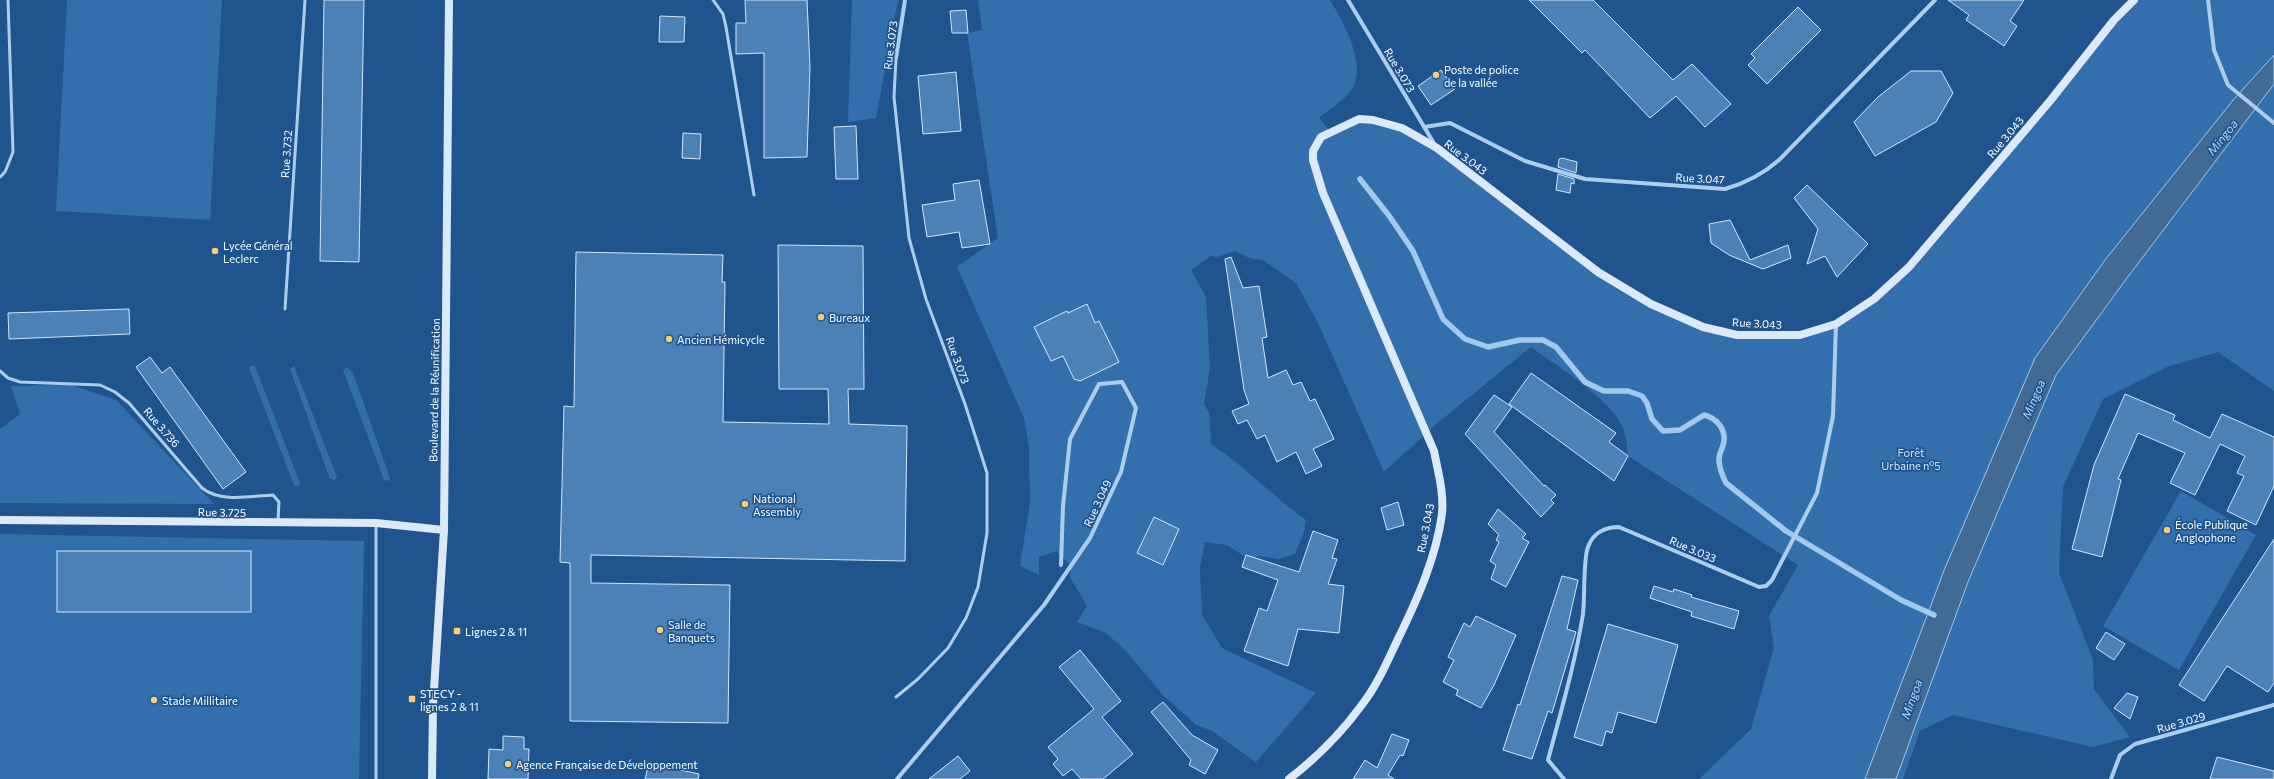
<svg xmlns="http://www.w3.org/2000/svg" width="2274" height="779" font-family="Commissioner,sans-serif">
<style>
.green{fill:#336fac}
.water{fill:#436a94;stroke:#a2c8ee}
.lines{fill:none;stroke-linecap:round;stroke-linejoin:round}
.stream{stroke:#a2c8ee;stroke-width:5.5}
.building{fill:#4c81b8;stroke:#d4e6f9}
.lane{stroke:#aecded;stroke-width:3}
.street{stroke:#aecded;stroke-width:4}
.secondary{stroke:#dbe9f9;stroke-width:8}
.poi-dot{fill:#fbcd6f;stroke:#1f548f;stroke-width:1.5}
.labels{text-anchor:middle;dominant-baseline:central;stroke-width:3.5;stroke-linejoin:round;paint-order:stroke}
.street-label{font-size:11px;fill:#fff;stroke:#1f548f}
.poi-label{font-size:11px;fill:#fff;stroke:#1f548f;text-anchor:start}
.park-label{font-size:11px;fill:#d4e6f9;stroke:#1f548f}
.water-label{font-size:12px;font-style:italic;fill:#bad7f4;stroke:#1f548f}
</style>
<rect width="100%" height="100%" fill="#1f548f"/>
<g class="green">
<path d="M67,0h155l-12,220 -154,-9z"/>
<path d="M852,0h46l-22,118 -28,4z"/>
<path d="M978,0h352c13,21 37,64 22,89 -5,9 -25,22 -33,29l12,14 28,-9 26,2 52,23 161,123 52,32 52,22 35,9h62l36,-11 70,-52 224,-271h145v391l-56,-39 -51,15 -64,32 -40,88 -4,86 34,87 1,29 36,48 -37,10 -140,-32 -33,16 -17,48h-204l52,-50 23,-82 -5,-31 29,-51 -170,-109c-1,-9 -2,-22 -6,-30 -13,-28 -65,-60 -91,-79l-91,74 -56,51 -66,-149 -22,-40 -33,-23 -14,-2 -14,-7 -18,6 -6,-1 -20,14 15,27 4,71 -6,36 5,8 2,32c35,23 61,52 95,76l-2,12 -9,22 -16,5 -21,-3 -8,4 -23,-15 -22,-3 -5,25 2,48 20,33 94,45 -60,69 -44,-31 -16,-6 -33,-30 -37,-44 -20,-18 -29,-11 10,-16 -17,-29 1,-10 -14,-16 -18,6v18l-19,-9 10,-64 -1,-55 -5,-29 -67,-151 41,-29 -31,-205 15,-3z"/>
<path d="M251,365l4,1 45,117 -2,3 -4,-1 -45,-117z"/>
<path d="M294,366l43,111 -2,3 -5,-1 -40,-110z"/>
<path d="M347,367l6,6 37,105 -2,3 -4,-1 -41,-110z"/>
<path d="M71,385l45,15 98,104 -214,-1v-74l20,-15 -9,-28z"/>
<path d="M2181,491l75,44 -77,135 -76,-44z"/>
<path d="M0,534l364,7 -5,238h-359z"/>
</g>
<path class="water" d="M2274,55v29l-147,194 -71,97 -88,207 -72,197h-31l80,-211 90,-210 70,-98 129,-161z"/>
<g class="lines">
<path class="stream" d="M1360,179l30,38 23,34 30,68 22,20 23,8 32,-7h23l13,7 29,35 19,9h24l14,5 5,7 5,16 11,12 17,-1 24,-15c12,3 21,13 20,25 0,6 -5,13 -5,19 0,9 3,16 7,24l60,48 115,69 33,15"/>
</g>
<g class="building">
<path d="M324,0h40l-5,262 -39,-1z"/>
<path d="M745,0h62l3,67 -3,90 -43,1v-105l-28,1v-31h10z"/>
<path d="M1529,0h64l80,80 19,-16 39,40 -26,23 -29,-31 -26,22 -65,-68 -3,3z"/>
<path d="M1948,0h76l-14,21 7,5 -13,20 -38,-26 3,-5z"/>
<path d="M1798,7l23,23 -54,54 -19,-19 7,-7 -4,-4z"/>
<path d="M966,10l2,23h-16l-2,-22z"/>
<path d="M660,16l25,1 -1,25h-25z"/>
<path d="M1441,70l14,19 -24,16 -13,-19z"/>
<path d="M1911,71h30l12,22 -17,29 -61,34 -21,-34 24,-25z"/>
<path d="M956,72l5,59 -38,3 -5,-58z"/>
<path d="M856,126l2,53h-22l-2,-52z"/>
<path d="M683,133l18,1 -1,25 -18,-1z"/>
<path d="M1562,158l15,4 -1,11 -18,-6 1,-8z"/>
<path d="M1558,174l16,5v5l-3,-1 -1,10 -14,-3z"/>
<path d="M979,180l11,64 -28,4 -3,-16 -32,5 -5,-32 33,-5 -2,-16z"/>
<path d="M1807,185l61,59 -31,33 -12,-21 -18,8 11,-35 -24,-31z"/>
<path d="M1730,220l20,40 38,-15 3,13 -28,11 -34,-14 -18,-12 -2,-19z"/>
<path d="M778,245l85,1 1,143h-16l1,35 58,2 -2,135 -314,-6v28l139,2 -2,138 -158,-2v-158l-10,-1 4,-156 10,1 2,-155 147,3 -1,27h3l-2,140 106,2 -1,-35h-49z"/>
<path d="M1231,257l12,31 16,-2 8,51 -5,1 6,40 18,-8 7,15 8,-3 9,19 5,-2 19,40 -21,10 9,17 -16,8 -10,-22 -19,10 -12,-27 -8,4 -10,-19 -9,4 -6,-13 17,-7 -5,-14 -19,-131z"/>
<path d="M1087,304l8,19 4,-2 20,41 -39,19 -6,-2 -11,-23 -12,5 -17,-34 33,-16 1,2z"/>
<path d="M129,309l1,25 -121,5 -1,-26z"/>
<path d="M150,357l12,16 8,-6 76,105 -23,17 -87,-122z"/>
<path d="M1531,373l85,60 -7,9 19,14 -14,25 -105,-77z"/>
<path d="M2125,394l50,21 -2,5 37,18 12,-24 52,23v49l-18,39 -29,-14 17,-35 -7,-3 8,-17 -25,-12 -25,51 -25,-12 15,-30 -47,-20 -20,46 3,1 -19,77 -30,-8 22,-84z"/>
<path d="M1494,395l18,12 -18,25 50,54 1,-1 11,10 -5,5 3,3 -13,14 -76,-83z"/>
<path d="M1398,502l6,23 -17,5 -6,-22z"/>
<path d="M1498,509l28,25 -4,4 7,4 -23,45 -15,-8 5,-14 -6,-4 9,-19 -3,-2 3,-5 -11,-11z"/>
<path d="M1154,517l25,12 -16,36 -26,-12z"/>
<path d="M1313,531l25,9 -6,18 5,1 -9,25 16,2 -5,47 -41,-4 -10,37 -44,-15 15,-43 8,3 11,-31 -36,-13 4,-12 53,17z"/>
<path d="M2274,539v144l-6,9 -41,-26 -23,35 -25,-16z"/>
<rect x="57" y="551" width="194" height="61"/>
<path d="M1562,576l16,4 -11,49 9,3 -24,81 -4,-2 -16,48 -29,-9 15,-46 2,1z"/>
<path d="M1654,586l19,6 1,-3 18,6 -1,2 48,14 -5,18 -43,-13 1,-4 -42,-14z"/>
<path d="M1476,616l40,19 -22,50 -13,23 -25,-13 2,-5 -15,-8 11,-22 -6,-3 16,-34 6,4z"/>
<path d="M1608,624l70,21 -22,78 -38,-11 -6,21 -6,-2 -4,15 -28,-9z"/>
<path d="M2106,632l19,12 -11,16 -18,-12z"/>
<path d="M1080,650l41,51 -19,16 31,37 -30,25h-22l-9,-10 -9,7 -10,-12 5,-5 -10,-12 46,-38 -35,-42z"/>
<path d="M2127,693l11,4 -8,22 -16,-11z"/>
<path d="M1163,702l29,33 26,15 -13,24 -16,-9 2,-5 -40,-48z"/>
<path d="M1392,734l17,6 -6,16 -3,-1 -12,20 6,4h-41l12,-19 12,8z"/>
<path d="M503,736l21,1v12h5l-1,30h-40l1,-30 14,1z"/>
<path d="M958,756l12,15 -10,8h-31z"/>
<path d="M2217,757l57,14v8h-64z"/>
<path d="M649,763l50,11 -1,5h-53z"/>
</g>
<g class="lines">
<g class="lane">
<path d="M713,0l10,14 3,13 28,168"/>
<path d="M896,58l-2,39 15,141 17,61 39,105 22,69v60l-9,54 -12,31 -18,30 -30,31 -22,18"/>
<path d="M0,177l5,-5 8,-20 -5,-152"/>
<path d="M285,309l20,-309"/>
<path d="M0,371l8,7 12,4 80,3 15,7 14,11 73,85c19,15 49,8 71,7l6,7 -1,19"/>
<path d="M376,779v-256"/>
</g>
<g class="street">
<path d="M1348,0l87,145"/>
<path d="M2208,0l6,50 14,35 46,38"/>
<path d="M896,58l9,-58"/>
<path d="M1424,127l26,-4 75,38 60,18 140,10c21,-6 37,-14 54,-29l156,-160"/>
<path d="M897,779l147,-174 46,-67 31,-66 15,-64 -14,-26 -23,2 -29,55 -7,67 -2,59"/>
<path d="M1564,779l-16,-19c13,-49 27,-96 35,-146 2,-16 0,-55 5,-67 5,-14 17,-20 31,-20l140,60 7,-1 6,-6 45,-87 16,-77 3,-92"/>
<path d="M2111,779l9,-24 15,-11 139,-39"/>
</g>
<g class="secondary">
<path d="M0,520l376,3 68,7"/>
<path d="M432,779l1,-73 11,-176 5,-530"/>
<path d="M1289,779c26,-20 53,-47 72,-73 16,-20 26,-44 37,-67 19,-39 38,-81 44,-125 2,-22 -4,-42 -8,-63l-111,-258 -10,-33v-9l8,-14 38,-18 14,1 29,8 35,20 161,124 53,32 52,23 34,8h63l36,-11 38,-25 35,-32 141,-166 64,-81 20,-20"/>
</g>
</g>
<g class="poi-dot">
<circle cx="1436" cy="75" r="4"/>
<circle cx="215" cy="251" r="4"/>
<circle cx="821" cy="317" r="4"/>
<circle cx="669" cy="339" r="4"/>
<circle cx="745" cy="504" r="4"/>
<circle cx="2167" cy="530" r="4"/>
<circle cx="660" cy="630" r="4"/>
<rect x="453" y="627" width="8" height="8" rx="2"/>
<rect x="408" y="695" width="8" height="8" rx="2"/>
<circle cx="154" cy="700" r="4"/>
<circle cx="508" cy="764" r="4"/>
</g>
<g class="labels">
<g class="street-label">
<text transform="translate(890 45) rotate(-83)">Rue 3.073</text>
<text transform="translate(1400 70) rotate(59)">Rue 3.073</text>
<text transform="translate(2005 137) rotate(-50)">Rue 3.043</text>
<text transform="translate(286 154) rotate(-86)">Rue 3.732</text>
<text transform="translate(1466 157) rotate(37)">Rue 3.043</text>
<text transform="translate(1700 178) rotate(3)">Rue 3.047</text>
<text transform="translate(1757 323) rotate(3)">Rue 3.043</text>
<text transform="translate(958 360) rotate(70)">Rue 3.073</text>
<text transform="translate(434 390) rotate(-89)">Boulevard de la Réunification</text>
<text transform="translate(162 427) rotate(49)">Rue 3.736</text>
<text transform="translate(1097 503) rotate(-65)">Rue 3.049</text>
<text transform="translate(222 512) rotate(1)">Rue 3.725</text>
<text transform="translate(1425 528) rotate(-79)">Rue 3.043</text>
<text transform="translate(1693 549) rotate(23)">Rue 3.033</text>
<text transform="translate(2181 722) rotate(-16)">Rue 3.029</text>
</g>
<g class="poi-label">
<text x="1444" y="69">Poste de police<tspan x="1444" dy="13">de la vallée</tspan></text>
<text x="223" y="245">Lycée Général<tspan x="223" dy="13">Leclerc</tspan></text>
<text x="829" y="317">Bureaux</text>
<text x="677" y="339">Ancien Hémicycle</text>
<text x="753" y="498">National<tspan x="753" dy="13">Assembly</tspan></text>
<text x="2175" y="524">École Publique<tspan x="2175" dy="13">Anglophone</tspan></text>
<text x="668" y="624">Salle de<tspan x="668" dy="13">Banquets</tspan></text>
<text x="465" y="631">Lignes 2 &amp; 11</text>
<text x="420" y="693">STECY -<tspan x="420" dy="13">lignes 2 &amp; 11</tspan></text>
<text x="162" y="700">Stade Millitaire</text>
<text x="516" y="764">Agence Française de Développement</text>
</g>
<g class="park-label">
<text x="1911" y="452">Forêt<tspan x="1911" dy="13">Urbaine n°5</tspan></text>
</g>
<g class="water-label">
<text transform="translate(2222 137) rotate(-52)">Mingoa</text>
<text transform="translate(2033 399) rotate(-67)">Mingoa</text>
<text transform="translate(1911 699) rotate(-70)">Mingoa</text>
</g>
</g>
</svg>
